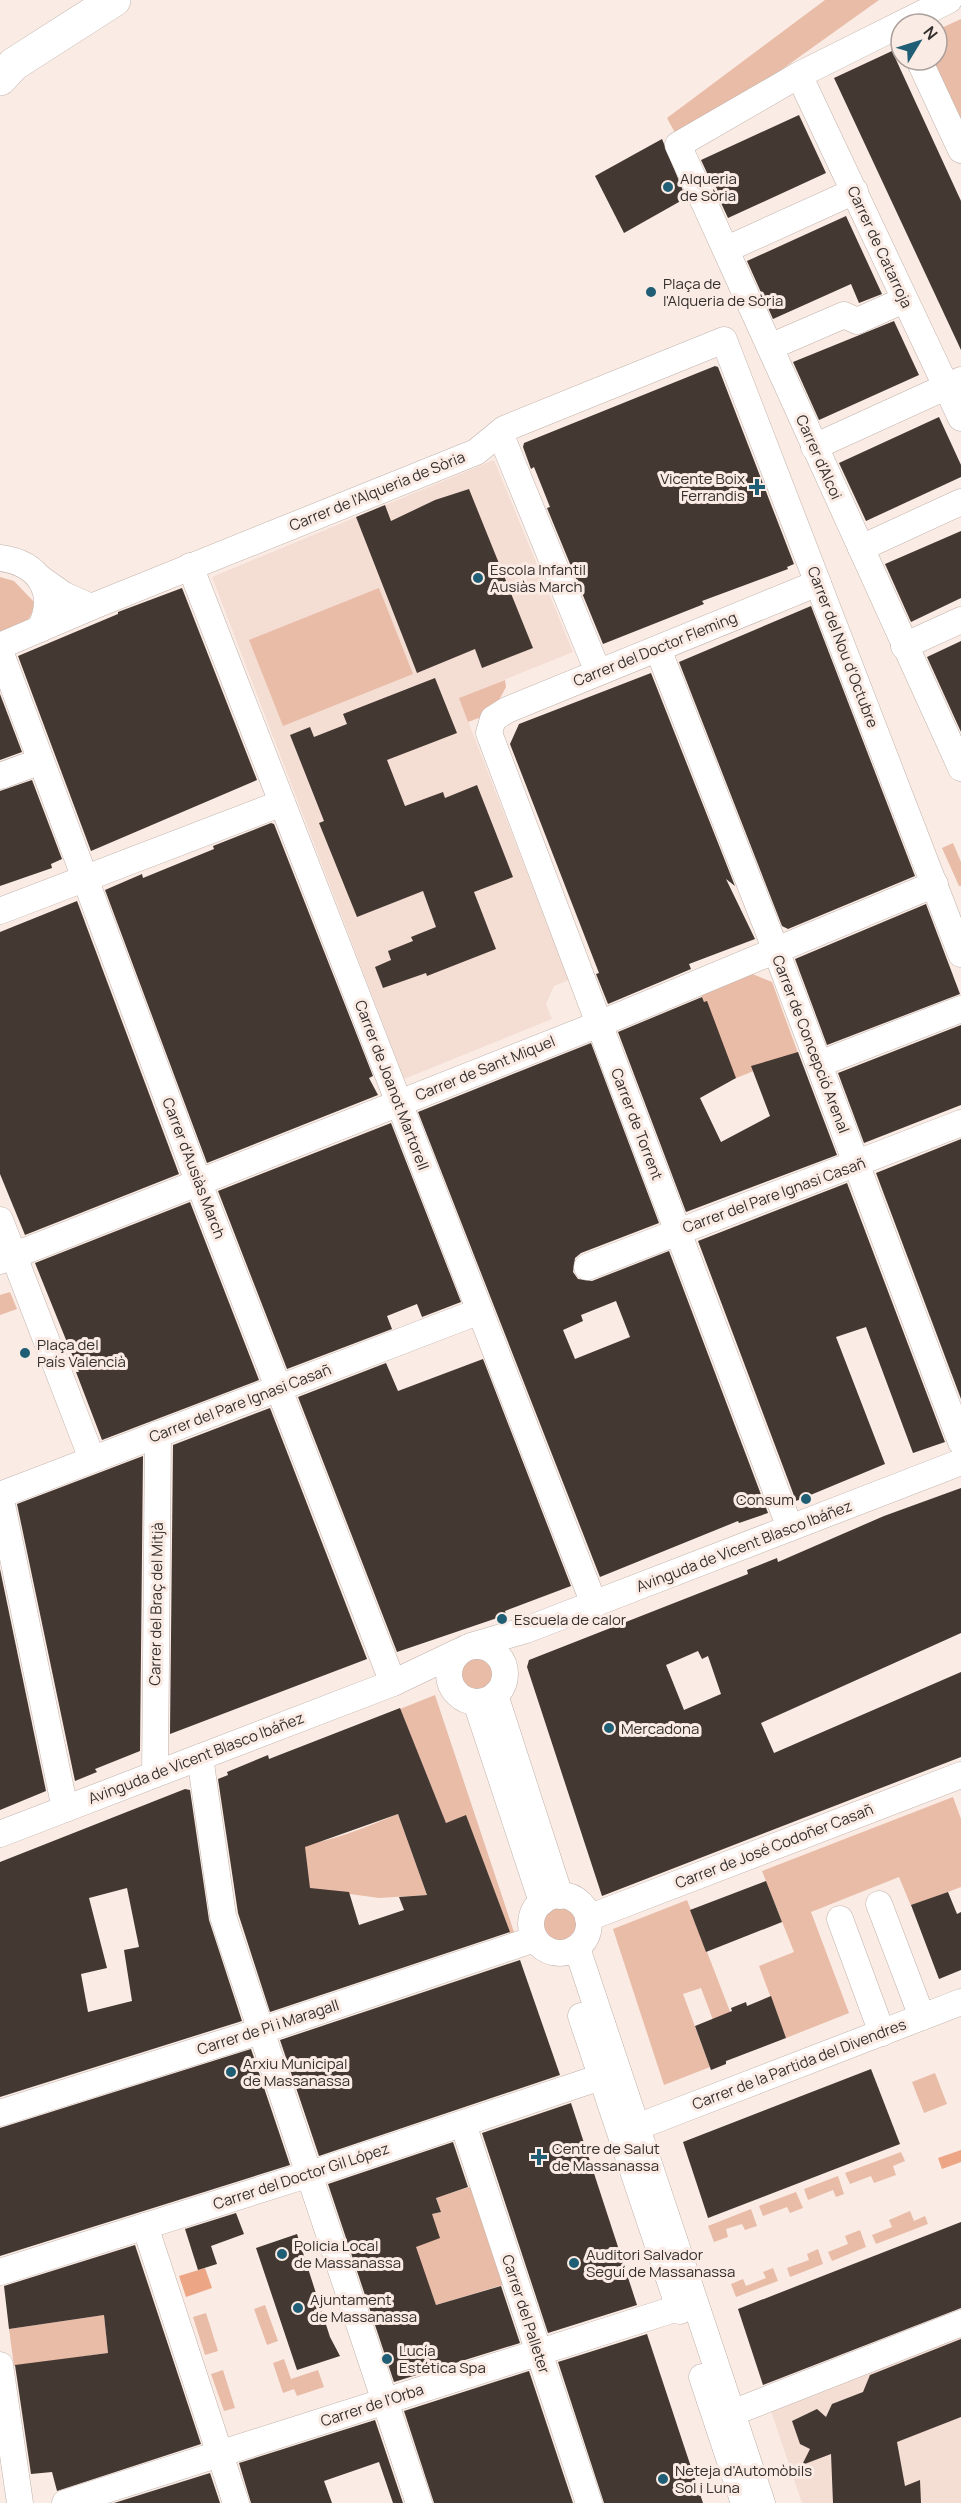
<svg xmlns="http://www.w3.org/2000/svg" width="961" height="2503" font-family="Manrope,sans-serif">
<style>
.built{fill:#f4ddd3}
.green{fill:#e9bca7}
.water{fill:#eca686}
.building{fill:#443833;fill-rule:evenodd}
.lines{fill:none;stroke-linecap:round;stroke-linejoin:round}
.minor-casing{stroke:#c0b2ab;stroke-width:27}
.major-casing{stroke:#c0b2ab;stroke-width:34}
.minor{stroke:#fff;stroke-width:26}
.major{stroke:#fff;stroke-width:33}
.poi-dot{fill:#1f5e74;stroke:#faebe4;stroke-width:2}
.labels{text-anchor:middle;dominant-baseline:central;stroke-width:6;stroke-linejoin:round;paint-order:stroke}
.poi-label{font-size:15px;fill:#35302d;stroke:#faebe4;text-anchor:start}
.street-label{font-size:15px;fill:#35302d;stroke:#faebe4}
</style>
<rect width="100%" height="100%" fill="#faebe4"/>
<g class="built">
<path d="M494,460l79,192 -114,46 110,282 -15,6 -8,18 6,15 -148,60 -192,-502z"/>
<path d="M961,2335v168h-159l-32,-95z"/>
</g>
<g class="green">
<path d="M825,0h54l-199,142 -13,-24z"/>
<path d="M961,19v106l-31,-65h7v-30z"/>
<path d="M0,577l14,4 20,21c-1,22 -16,25 -34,34z"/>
<path d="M379,588l34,86 -130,52 -34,-86z"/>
<path d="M505,680l1,7 -14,26 -24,9 -9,-24z"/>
<path d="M953,843l8,19v24h-2l-17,-38z"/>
<path d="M750,973l22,9 26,71 -64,26 -33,-85z"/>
<path d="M10,1292l7,17 -17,6v-20z"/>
<circle cx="477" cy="1673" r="19"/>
<path d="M435,1695l81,243 -4,1 -46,-123 -20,7 -46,-114z"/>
<path d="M953,1797l8,22v68l-50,19 -12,-29 -88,35 38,101 -63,25 -27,-72 35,-14 -32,-81z"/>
<path d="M398,1814l29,81 -48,3 -73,-10 -7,-43c34,-3 66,-18 99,-31z"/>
<path d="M687,1900l59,153 -18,7 -27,-72 -18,6 27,73 -46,18 -51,-156z"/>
<circle cx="560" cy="1924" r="16"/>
<path d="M935,2073l12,31 -23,9 -12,-31z"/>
<path d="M901,2152l4,9 -12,5 3,9 -22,8 -3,-7 -21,8 -5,-11z"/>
<path d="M838,2176l6,18 -8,3 -3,-7 -25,10 -4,-11z"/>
<path d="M473,2186l33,98 -70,21 -21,-58 17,-33 9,-2 -7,-21 7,5z"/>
<path d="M796,2192l7,16 -13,5 -3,-6 -24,9 -4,-10z"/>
<path d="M751,2209l6,17 -12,4 -3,-6 -16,5 2,8 -14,5 -6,-16z"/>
<path d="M910,2211l4,10 11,-5 3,8 -52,20 -4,-9 20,-8 -3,-7z"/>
<path d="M860,2230l6,17 -34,14 -4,-9 20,-8 -3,-8z"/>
<path d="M818,2249l5,15 -33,13 -3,-9 22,-8 -2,-6z"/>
<path d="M773,2268l5,13 -42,16 -5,-13 12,-5 3,7 20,-8 -3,-6z"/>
<path d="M265,2305l13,36 -11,4 -13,-36z"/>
<path d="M206,2313l12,38 -13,4 -12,-38z"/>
<path d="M104,2315l4,38 -94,13 -5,-37z"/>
<path d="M284,2359l7,20 27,-9 6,17 -27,9 -3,-7 -11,4 -10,-30z"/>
<path d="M223,2370l12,38 -11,3 -13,-37z"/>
</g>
<g class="water">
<path d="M961,2150v12l-19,7 -4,-11z"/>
<path d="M205,2268l7,20 -26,9 -7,-21z"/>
</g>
<g class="building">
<path d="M892,51l69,150v149l-127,-272z"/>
<path d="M799,115l27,58 -98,45 -27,-58z"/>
<path d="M662,139l24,59 -62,35 -29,-57z"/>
<path d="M846,216l36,78 -23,9 -8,-19 -78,35 -26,-58z"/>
<path d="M894,321l25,54 -100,45 -26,-58z"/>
<path d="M715,366l3,1 76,197 -7,3 1,2 -86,32 2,3 -101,40 -56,-136 3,-1 -16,-40 -3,2 -8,-22 1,-4z"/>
<path d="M939,417l22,48v12l-95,44 -27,-58z"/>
<path d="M469,489l64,159 -51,20 -7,-19 -58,24 -61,-156 29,-12 6,16 44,-21z"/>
<path d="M961,531v67l-50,24 -26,-58z"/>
<path d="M182,588l75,192 -166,71 -73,-195 100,-42v-2z"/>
<path d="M811,606l104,270 -127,53 -6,-3 -103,-264z"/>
<path d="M961,641v91l-34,-75z"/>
<path d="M651,673l84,213 -9,-7 29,60 -66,25 2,5 -83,35 -12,-30 3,-1 -89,-229 9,-20z"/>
<path d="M435,678l22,55 -70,27 18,46 38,-14 2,6 32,-13 36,92 -39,15 22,57 -69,27 -1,-3 -43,15 -8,-21 16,-7 -3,-9 25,-10 -2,-4 25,-10 -13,-36 -66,26 -38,-94 5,-2 -34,-86 20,-8 4,10 33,-13 -4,-10z"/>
<path d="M0,694l22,58 -22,8z"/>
<path d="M32,780l30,79 -11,5 1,4 -52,18v-95z"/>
<path d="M271,823l3,1 99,252 -4,2 9,17 -171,68 -102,-273 37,-16 1,4 71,-29 -1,-3z"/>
<path d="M77,901l102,273 -154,61 -25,-61v-242z"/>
<path d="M926,904l34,90 -133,51 -32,-86z"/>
<path d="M702,997l2,5 3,-1 29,77 -36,20 21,44 49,-26 -19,-50 47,-14 39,103 -151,57 -68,-180z"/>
<path d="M961,1025v80l-97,38 -26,-70z"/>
<path d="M591,1043l68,180 -78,30 -6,5 -2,14 5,7 14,2 77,-30 99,262 -29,10 -1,-2 -138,56 -182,-465zM616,1301l14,36 -55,22 -12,-29 20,-9 -2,-6z"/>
<path d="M391,1123l70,179 -39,15 -5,-13 -30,12 5,13 -105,40 -69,-178z"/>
<path d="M961,1139v260l-85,-226z"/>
<path d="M847,1183l98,259 -32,11 -47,-126 -30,10 49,127 -89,37 -98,-260z"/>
<path d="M190,1202l69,178 -157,60 -26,-68h3l-44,-109z"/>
<path d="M483,1359l88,227 -66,25 1,4 -109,37 -99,-255 88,-34 12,28z"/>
<path d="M270,1408l97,251 -197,75 3,-289z"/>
<path d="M143,1456l-3,295 -45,18 2,3 -22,9 -58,-277z"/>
<path d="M961,1488v145l-200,90 13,30 187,-81v85l-359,139 -75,-229 2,-7 219,-86 -1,-4 30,-12 1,4 106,-46zM698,1651l4,8 6,-3 13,38 -37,16 -18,-45z"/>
<path d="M0,1569l46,222 -46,19z"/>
<path d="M400,1708l46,115 20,-8 44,117 -240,80 -32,-99 -20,-134 10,-4 -1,-3 41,-17 1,4zM398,1814l29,81 -28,2 5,13 -45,15 -10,-33 -39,-4 -5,-41z"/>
<path d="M185,1789l5,1 19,130 33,101 -242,76v-235zM127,1888l12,59 -15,3 8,51 -44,11 -7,-38 26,-6 -18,-70z"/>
<path d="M766,1881l16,41 -76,30 -16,-42z"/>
<path d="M948,1892l9,22 4,-2v58l-22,9 -28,-74z"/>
<path d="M520,1960l40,115 -241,81 -39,-116z"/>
<path d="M771,1996l15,42 -60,23v3l-15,6 -16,-44 37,-15 -1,-3 15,-6 1,4z"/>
<path d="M251,2049l39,116 -290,91v-128z"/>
<path d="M871,2069l29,75 -192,74 -25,-76z"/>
<path d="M571,2103l66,202 -89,28 -66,-200z"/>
<path d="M453,2142l15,45 -32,11 5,14 -9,2 8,24 -24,9 20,58 65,-19 19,57 -126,39 -66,-198z"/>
<path d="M236,2213l8,21 -33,12 6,18 -19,6 -13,-41z"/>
<path d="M961,2222v86l-198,77 -25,-76z"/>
<path d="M297,2234l33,103 10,19 -43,14 -41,-122z"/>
<path d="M135,2245l66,199 -144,47 -5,-19 -21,2 -16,-109 93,-12 -4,-38 -95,14 -5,-43z"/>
<path d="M647,2334l35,106 21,63h-99l-46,-141z"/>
<path d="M961,2339v78l-64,25 8,44 15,-6 1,23h-88l-2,-49 -29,11 8,-16 -10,-5 -8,-23 25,-12 9,8 6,-13 31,-12 7,-17z"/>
<path d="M529,2371l44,132h-139l-30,-92z"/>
<path d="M375,2420l28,83h-10l-14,-41 -55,19 8,22h-81l-12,-40z"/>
<path d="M210,2473l10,30h-106z"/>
</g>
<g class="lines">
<defs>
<g id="minor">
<path d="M949,0l-150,75 -121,70 283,623"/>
<path d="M919,60l42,90"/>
<path d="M799,75l162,343"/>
<path d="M727,249l128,-58"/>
<path d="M770,347l74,-32 13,6 47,-21"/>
<path d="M500,433l98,239"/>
<path d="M814,447l147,-67"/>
<path d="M861,548l100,-46"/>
<path d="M0,558c39,5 58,34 40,71"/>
<path d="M190,566l404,1038"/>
<path d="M40,578l24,17 27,12 385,-155 28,-23 220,-89 237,614"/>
<path d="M0,646l91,-39"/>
<path d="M904,646l57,-26"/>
<path d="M658,649l117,299 186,494"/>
<path d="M0,651l198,530 195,502"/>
<path d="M0,776l41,-15"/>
<path d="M0,911l282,-108"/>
<path d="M819,1064l142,-55"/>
<path d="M0,1220l92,239"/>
<path d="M0,1261l599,-237 336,-140"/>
<path d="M587,1267l374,-144"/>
<path d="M0,1495l480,-184"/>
<path d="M0,1495l65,314"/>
<path d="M790,1528l-301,-795 4,-14 14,-9 311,-127"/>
<circle cx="477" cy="1674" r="28"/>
<path d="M471,1646l55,-16 435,-168"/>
<path d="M495,1695l65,201"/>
<path d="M476,1702l66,200"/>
<path d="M200,1757l23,159 7,22 189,565"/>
<path d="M155,1774l3,-340"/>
<path d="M0,1834l393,-151 65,-31"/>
<circle cx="560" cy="1924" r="29"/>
<path d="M879,1904l43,113"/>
<path d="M588,1918l373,-143"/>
<path d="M840,1919l42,114"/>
<path d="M577,1948l185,555"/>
<path d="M581,2016l99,295"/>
<path d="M0,2113l260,-82 275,-92"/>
<path d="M463,2124l126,379"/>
<path d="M637,2127l324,-125"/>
<path d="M145,2226l91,277"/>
<path d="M0,2272l329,-104 272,-91"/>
<path d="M0,2365l20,138"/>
<path d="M702,2377l42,126"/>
<path d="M732,2413l229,-90"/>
<path d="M65,2503l613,-195"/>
</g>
<path id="major" d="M0,79l14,-15 100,-64"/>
</defs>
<use href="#minor" class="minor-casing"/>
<use href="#major" class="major-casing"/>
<use href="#minor" class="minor"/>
<use href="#major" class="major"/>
</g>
<g class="poi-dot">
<circle cx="668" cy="187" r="6"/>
<circle cx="651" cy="292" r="6"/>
<path d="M754 478h6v6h6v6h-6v6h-6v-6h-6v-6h6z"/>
<circle cx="478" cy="578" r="6"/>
<circle cx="25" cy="1353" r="6"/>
<circle cx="806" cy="1499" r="6"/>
<circle cx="502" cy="1619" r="6"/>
<circle cx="609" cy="1728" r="6"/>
<circle cx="231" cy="2072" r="6"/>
<path d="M536 2148h6v6h6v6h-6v6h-6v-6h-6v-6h6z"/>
<circle cx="282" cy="2254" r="6"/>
<circle cx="574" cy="2263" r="6"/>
<circle cx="298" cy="2308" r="6"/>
<circle cx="387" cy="2359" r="6"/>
<circle cx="663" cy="2479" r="6"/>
</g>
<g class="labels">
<g class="poi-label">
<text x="680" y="178">Alqueria<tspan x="680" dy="17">de Sòria</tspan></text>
<text x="663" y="283">Plaça de<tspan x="663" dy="17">l'Alqueria de Sòria</tspan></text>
<text x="745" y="478" text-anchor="end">Vicente Boix<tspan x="745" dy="17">Ferrandis</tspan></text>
<text x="490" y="569">Escola Infantil<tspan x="490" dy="17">Ausiàs March</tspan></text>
<text x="37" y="1344">Plaça del<tspan x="37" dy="17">País Valencià</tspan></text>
<text x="794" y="1499" text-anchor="end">Consum</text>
<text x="514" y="1619">Escuela de calor</text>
<text x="621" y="1728">Mercadona</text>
<text x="243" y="2063">Arxiu Municipal<tspan x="243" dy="17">de Massanassa</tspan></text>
<text x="552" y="2148">Centre de Salut<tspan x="552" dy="17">de Massanassa</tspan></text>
<text x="294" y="2245">Policia Local<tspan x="294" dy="17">de Massanassa</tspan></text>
<text x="586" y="2254">Auditori Salvador<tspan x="586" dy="17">Seguí de Massanassa</tspan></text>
<text x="310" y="2299">Ajuntament<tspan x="310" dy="17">de Massanassa</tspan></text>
<text x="399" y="2350">Lucía<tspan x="399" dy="17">Estética Spa</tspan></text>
<text x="675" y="2470">Neteja d'Automòbils<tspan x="675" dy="17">Sol i Luna</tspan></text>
</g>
<g class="street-label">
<text transform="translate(880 247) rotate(65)">Carrer de Catarroja</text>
<text transform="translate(819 457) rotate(66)">Carrer d'Alcoi</text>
<text transform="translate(377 491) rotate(-22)">Carrer de l'Alqueria de Sòria</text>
<text transform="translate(843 647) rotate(69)">Carrer del Nou d'Octubre</text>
<text transform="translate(655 649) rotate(-22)">Carrer del Doctor Fleming</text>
<text transform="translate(811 1044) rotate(69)">Carrer de Concepció Arenal</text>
<text transform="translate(485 1068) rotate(-22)">Carrer de Sant Miquel</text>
<text transform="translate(392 1085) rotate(69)">Carrer de Joanot Martorell</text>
<text transform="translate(637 1124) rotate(69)">Carrer de Torrent</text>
<text transform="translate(194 1168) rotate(69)">Carrer d'Ausiàs March</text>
<text transform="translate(774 1195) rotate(-20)">Carrer del Pare Ignasi Casañ</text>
<text transform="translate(240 1403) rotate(-21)">Carrer del Pare Ignasi Casañ</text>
<text transform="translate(744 1546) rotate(-21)">Avinguda de Vicent Blasco Ibáñez</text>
<text transform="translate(156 1604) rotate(-89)">Carrer del Braç del Mitjà</text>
<text transform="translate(196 1758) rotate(-21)">Avinguda de Vicent Blasco Ibáñez</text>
<text transform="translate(774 1846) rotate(-21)">Carrer de José Codoñer Casañ</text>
<text transform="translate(268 2027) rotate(-18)">Carrer de Pi i Maragall</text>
<text transform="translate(799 2064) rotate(-21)">Carrer de la Partida del Divendres</text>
<text transform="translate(301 2176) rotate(-18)">Carrer del Doctor Gil López</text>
<text transform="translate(526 2314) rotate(72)">Carrer del Palleter</text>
<text transform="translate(372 2405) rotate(-18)">Carrer de l'Orba</text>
</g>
</g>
<g transform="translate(919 42) rotate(52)"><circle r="28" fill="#faebe4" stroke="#aba09b" stroke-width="1.5"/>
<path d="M0-4.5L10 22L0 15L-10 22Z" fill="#1f5e74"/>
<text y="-9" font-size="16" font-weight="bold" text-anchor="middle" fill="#35302d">N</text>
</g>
</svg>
